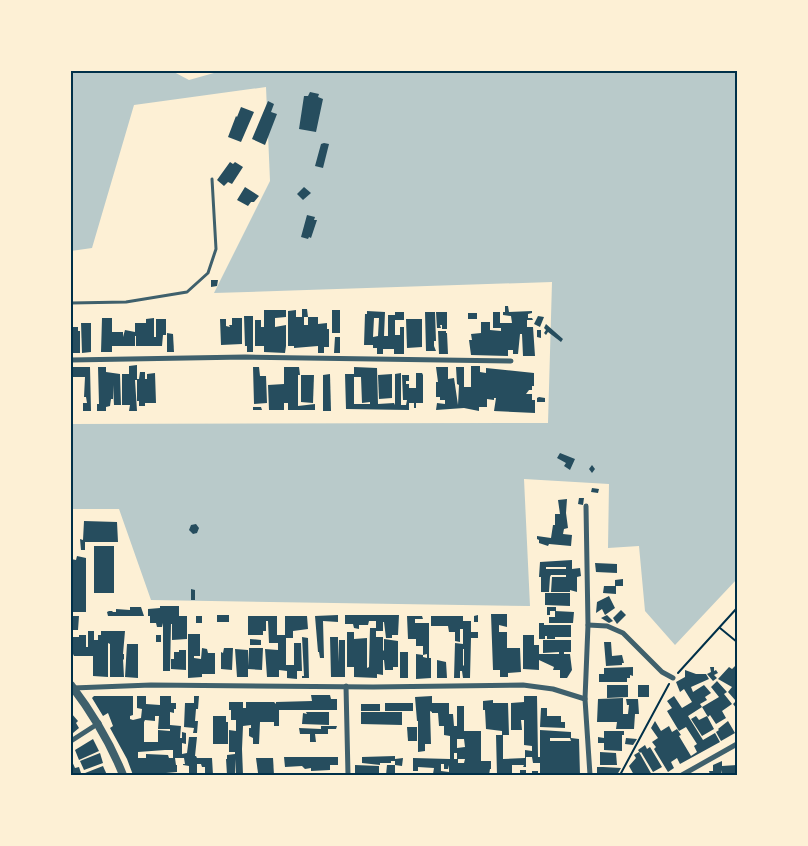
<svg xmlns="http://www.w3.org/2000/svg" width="808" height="846" font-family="'Fira Sans Condensed',sans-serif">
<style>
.green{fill:#b9caca}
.building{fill:#264d5e;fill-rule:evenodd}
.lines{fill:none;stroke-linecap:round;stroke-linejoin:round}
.path{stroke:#003049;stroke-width:2}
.service{stroke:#3f606c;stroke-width:3}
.minor{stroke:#3f606c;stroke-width:5}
.tertiary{stroke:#3f606c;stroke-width:8}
.neatline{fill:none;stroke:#003049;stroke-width:2}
</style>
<rect width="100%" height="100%" fill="#fdf0d5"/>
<path class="green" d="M71,71h101l17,9 32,-9h516v508l-62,66 -30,-34 -6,-65 -31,2 1,-64 -85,-5 6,127 -379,-6 -32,-91h-48v-85l477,-1 4,-141 -338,11 56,-112 -4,-94 -132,18 -42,143 -21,3z"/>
<g class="building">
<path d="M310,92l9,2 -1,3 5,2 -7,33 -17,-3 5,-33h4z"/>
<path d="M268,101l6,3 -3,8 6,2 -12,31 -13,-6z"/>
<path d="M241,107l13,5 -13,30 -13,-5 8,-21 1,1z"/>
<path d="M324,143l5,1 -6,24 -8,-2 6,-22z"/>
<path d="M230,162l3,2 2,-2 8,5 -11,17 -4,-2 -4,4 -7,-6z"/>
<path d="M245,187l14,9 -5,6h-3l-3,4 -11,-6z"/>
<path d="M304,187l7,6 -8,7 -6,-6z"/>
<path d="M307,215l8,2 -1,3h3l-6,18 -2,-1 -1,2 -7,-2z"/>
<path d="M211,280h7l-1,6 -6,1z"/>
<path d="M505,306h3l1,6 23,-1v2l-4,1v4h4l1,2h-6v7h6l2,29h-12l-1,-22h-2l-2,20h-5v-4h-5v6l-37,-1 -2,-15h3l-1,-6 10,-1v-11h9v8l11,1v-3h-8v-16h7v11h12l-1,-7 -8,-1v-3h2z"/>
<path d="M302,309h5l1,8h10v7l9,-1v6h2v18h-5v6h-6v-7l-24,2v-2h-6v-35l8,-1v7h6zM304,317h4v8h-4z"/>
<path d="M264,310h22v7l-11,1v9l11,-2v21l-1,7 -21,-1v-6h-9v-26h6v7h3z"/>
<rect x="332" y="310" width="8" height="23"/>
<path d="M367,311l18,1 -1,24h4v-21h7v-3h9v8h-9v15h5v-8h4v27h-10v-5h-11v5h-6v-6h-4v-3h-9l1,-31h2zM374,318h5l-1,18 -5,1z"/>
<path d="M425,312h10l1,29h-2v5l2,5h-10z"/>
<path d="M436,312h11v17h-5v-4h-2l1,3h-4z"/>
<rect x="468" y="313" width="9" height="6"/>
<path d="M244,316h9v36h-6v-6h-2z"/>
<path d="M538,316l6,1 -4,10 -6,-3z"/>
<path d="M102,318h10v14h11v5l2,-7 10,2v-9h11v-4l8,-1v19h2v-18h10v16h-3l-1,11h-26v-10h-1v10h-23v6h-11z"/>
<path d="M232,318h10v26l-21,1 -1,-26h6v7l4,1 -1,-2h3z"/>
<path d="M406,319h16v28l-15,1z"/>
<path d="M81,323h10v29l-9,1z"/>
<path d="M546,324l17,15 -2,3 -13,-10 -2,3 -2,-2 2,-3 -2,-2z"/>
<path d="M71,327h7v4h2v22h-9z"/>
<path d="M537,330h4v8l-4,-1z"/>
<path d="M438,331h8v2h1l1,21h-9z"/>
<path d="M167,333l6,1 1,18h-7z"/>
<path d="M335,337h5v16h-6z"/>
<path d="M137,365v14h2l1,-7h5v7h2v-5l8,-1 1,30h-11v3h-6v-5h-2v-21h-2l2,31h-8l1,-6h-8v-31h7v-8z"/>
<path d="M471,366h9v6l6,1v-5l48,5v13h-2v4h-3l-3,4h6v6h3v13l-41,-2 2,-13h-2v2l-7,-1v8h-8v4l-15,-3 -28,2 1,-7 8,1v-4h-5v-3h-4v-15h2l-2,-15h12v12l6,-1 4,27 1,-20 -2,-1 -1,-17h8v20h7z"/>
<path d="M71,367h19l1,44h-8v-8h4l-1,-6h-2l1,-20h-14z"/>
<path d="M98,367h8v5l14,2 1,31h-7l-1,-20v14h-2l-1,7 -4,1v4h-9v-7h2z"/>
<path d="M253,367h6l1,9h6l1,27 -13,1z"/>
<path d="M284,367h15l1,8h-2v31l17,-2v6h-27v-7h-4v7h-15l-1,-25 16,-1z"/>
<path d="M354,367l23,1 1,36 16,-1 1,2v-31l6,-1v32h5l1,-5h-4l-1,-25h7v6h-3v3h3v4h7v-15h6l1,2v28h-7v5h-2v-5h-5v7l-63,-1 -1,-35h9zM354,377h7l1,26 8,-1v2h-16z"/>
<path d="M330,374l1,37h-8v-36z"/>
<path d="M392,374v24l-13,1 -1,-24z"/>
<path d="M301,375h13l-1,28 -12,-1z"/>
<path d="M539,397l6,1v4h-8v-4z"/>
<path d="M253,407h8l1,3h-9z"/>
<path d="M560,453l15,6 -5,11 -6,-4 2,-3 -9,-5z"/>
<path d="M592,465l3,4 -3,4 -3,-4z"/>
<path d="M592,488l7,1 -1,4 -7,-1z"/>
<path d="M579,498h5l-1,7 -5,-1z"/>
<path d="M567,499l-1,14 2,15 -4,1 -1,5 9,1 -1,11 -22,-2 -1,2 -9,-3v-3l-2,-1v-3l14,2 2,-13h2v-11h5l-2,-14z"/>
<path d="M84,521l33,1 1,20h-33v8h-4l-1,-11 3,1z"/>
<path d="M196,524l3,4 -2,5 -4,1 -4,-4 2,-5z"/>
<rect x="94" y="546" width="20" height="47"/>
<path d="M77,556l9,2v54h-15v-53l5,1z"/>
<path d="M572,560v9l8,-1 1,8 -4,1v15l-7,-2v2h-19l1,-15h14v-2h-15l-1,2 -1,15h-8v-15h-2l1,-15zM546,567h20v2h-20z"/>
<path d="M595,563l22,1v9l-21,-1z"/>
<path d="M623,579v7h-7v8l-13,-1 1,-7h11v-6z"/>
<path d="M191,589l4,1v10h-4z"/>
<path d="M545,593h25v13l-25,-1z"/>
<path d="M609,596l6,12 -10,7 -3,-6 -6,4 1,-11z"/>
<path d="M160,606h19v10h8v23l-15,1v-16h-1l-1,47h-7v-48l-1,4h-5l-1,-4h-6v-7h-2v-7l12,-1z"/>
<path d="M130,607h11l3,9h-36l-1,-4 2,-1h3l1,1h3v-3l14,1z"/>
<path d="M547,607h9v4h-6v4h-3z"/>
<path d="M621,610l5,5 -9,9 -4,-6z"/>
<path d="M555,611l19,1 -1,11h-24v-6h6z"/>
<path d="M491,614h16v13l-8,-2v7h8v16h13l1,24 -13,1v4h-8v-7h-7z"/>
<rect x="217" y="615" width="12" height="7"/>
<path d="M338,615v7l-15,-1 1,37h-4l-1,-6h-1l-3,-36z"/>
<path d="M345,615h54l-1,20h-6v3h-6l-2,-16h-1v9h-7v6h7v13l1,1v-12l14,2v26h-5v3h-8l-1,-10h-1v15l-6,-1v4l-23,-1v-10h-7v-35h7v7l13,-1v30l2,-1 1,-39h6v-7h-7l-1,4h-9v4l-5,-1 -1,-4h-8z"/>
<path d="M478,615v7h-4v-6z"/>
<path d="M607,615l6,6 -4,2 -8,-5z"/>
<path d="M71,616h8l-1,14h-5v7h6v-2h7v12h2v-16h6v9h4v-5h3v-4h24l-2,23h1v6l-1,-1 1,18h-14v-33l-2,-1v34l-15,-1v-20h-19l-1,-2h-2z"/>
<rect x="196" y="616" width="6" height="7"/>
<path d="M248,616h29v20v-1h8v-19h22l1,13 -15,2v7h-7v27h8v-22h7l1,28h-5v8l-10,-1v-7l-8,-1v7h-12l-2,-28 13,1v-7h-9l-1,-22h-2v10h-3v4h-15z"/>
<path d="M407,616h15l1,3h-8v4h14v35h2v20l-15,1v-25l7,1v2l4,1v-4l-4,1v-9h-7v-7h-8z"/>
<path d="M431,616h32v5h8v11h7v6h-7l-1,40h-7l-1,-7h-2v7h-6l1,-35 8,1v-15h-3v13l-5,-1v-9h-6l-1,-6h-17zM463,649h1v17l-1,-1z"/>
<path d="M539,623h5v2h27v12h-16v2h-8v-3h-2v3h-6z"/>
<path d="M188,634h12v22h-6v2l7,1 1,-11 5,1 1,4h7v21h-13v3l-14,1z"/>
<rect x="156" y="635" width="5" height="7"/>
<path d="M523,635h11v10h5v9h20v-2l-16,1v-13h28v12h-7v2h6l2,16 -5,8h-7v-8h-7l1,-3 -15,-7v10l-16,-1z"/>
<path d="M302,637l6,1 1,40h-7v-2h2z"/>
<path d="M330,637h8v25l1,-22h6v37h-14z"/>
<path d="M250,639l11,1v5h-11z"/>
<path d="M604,642h7l1,14 10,-1 2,8h-2v2l-16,1z"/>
<path d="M127,644h11v34l-13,-1z"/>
<path d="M224,648h9l-1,22 -11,-1v-17l2,1z"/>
<path d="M249,648h14l-1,22 -14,-1v8h-11l-2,-28 13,1 1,16z"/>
<path d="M179,650h7v20l-15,-1v-10h3v-7h5z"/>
<rect x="400" y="652" width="8" height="26"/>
<path d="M437,660l9,2 1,16h-10z"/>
<path d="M737,664v45l-4,-5 3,-3 -8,-9 4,-5 -14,-8 11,-12 3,2z"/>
<path d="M633,667v9l-3,-1v3h-3v4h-28v-8h5v-6z"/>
<path d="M710,667h4v4l2,-1 2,3 -4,2 3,3 -4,3 -6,-7 4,-2z"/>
<path d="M685,670l11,4h10l3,5 -18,8 2,5 11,-7 7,8 -6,4 2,3 -7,4 2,3 -14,9 15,24 12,-7 5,9 -40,22 -3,-6 -6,4 3,6 -6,4 -14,-23 2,-2 -4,-5 6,-4 -7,-10 4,-7 6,10 8,-5 3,6 5,-3 4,6 -2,1 12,20 6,-4 -3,-6 3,-2 -11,-17 -7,4 -12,-20 5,-3 -5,-7 7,-5 8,12 10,-6 -8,-13 -4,3 -4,-10 9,-5z"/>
<path d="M717,681l10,11 -3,2 8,10 -10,7 4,7 -10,6 -6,-9 -2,2 -6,-10 17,-10 -8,-10z"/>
<path d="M607,685h21v12l-21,1z"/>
<rect x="638" y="685" width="11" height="12"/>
<path d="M311,695h19l1,4h6v11h-58v16h-5v-4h-14l-1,22h-6v-6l-4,-2v-8h2v-3l-8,1 -1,23 1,26h-7v-16l-1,16h-8l-1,-16h1v-4l8,-1v-2h-6v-22l7,1v-11h-5v-10h-2v-8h14v6h3v-6h28l2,2v-2l36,-1z"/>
<path d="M94,696h39v19l-3,1v3l3,1 8,-2 1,-9 -5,-1v-12h9v8l14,1v-9h11v7h5v6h-2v4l-4,-1v13l11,1 -1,12h2v-6l4,1v11l-4,-1v11l5,-1 2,-16h8l-2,19h1l1,2h15l1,17 -8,-1v-7h-3l-1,-3h-4v9h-8v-7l-6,-1v-1h2l-1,-6h-11v-8h-8l-27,2v6h8v-4l22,1 1,3h6l1,7h1v7l-11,1v2h-33l-6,-16 -17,-31 3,-2 -5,-13 -5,3 -11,-18zM155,716h4l-1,13h12v2l-12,-1v12h-14v-20l1,-2 10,1z"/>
<path d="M194,696h5l-1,13h-2l-1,12h3l-1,12h-4l1,-5 -10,-1 1,-24h9z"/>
<path d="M432,696v7h17v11h4l1,12h3v-20h7v25h17v30h10v8h-1l-1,6 -56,-1 1,-6 -16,-1v4h-5v-13l37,1v-23l-6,-1v-9h-5l-1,-13h-6v-1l-2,-1 1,33h-6v7l-7,1v-31h-1l-2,-24zM457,739h7l1,8 -8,1zM454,753h3v6h8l-1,4h-6v-4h-4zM441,764h3v5h4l1,-4v7l-8,-1z"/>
<path d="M524,696h13l1,61h2v-27l31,2v6l8,1 1,36h-40v-12h-7l-1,-6h-6v10h-3l1,-2h-12v10h-15l-1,-40h6v-4l-16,-2 -1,-19h-2v-9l10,-1v3h15l1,32h-6v24l22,-1v-8l7,1v-5l-8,-1v-25h-3l1,10h-11v-27l13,-1zM550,738h20l1,3h-21z"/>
<path d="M623,698v16h5l1,-9h-2l-1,-6h12l1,15h-4l-1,15h-18l1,-7h-20l1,-23z"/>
<rect x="385" y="703" width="28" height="8"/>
<rect x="361" y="704" width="19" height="7"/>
<path d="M541,708h6v8h14v6h4v6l-25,-1z"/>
<path d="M306,712h23v13l-27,-1 1,-11 4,1z"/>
<path d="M361,712h41v13l-41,-1z"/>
<path d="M71,713l7,8 -2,2 3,5 -6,5 -2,-3z"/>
<path d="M213,716h13v6h2v22h-15z"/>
<path d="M696,716l3,4 8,-4 7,13 -12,7 -11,-17z"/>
<path d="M728,721l7,12 -14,8 -5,-9 3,-2 -1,-1z"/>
<path d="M321,726h16l-1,3h-8v5h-13l1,8h-6v-8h-10l-1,-6 22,1z"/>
<path d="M407,727h10v14h-9z"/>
<path d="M604,731h20v4h-2v16l-18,-1v-7h-6v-6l6,1z"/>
<path d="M626,738l11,1 -4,6 -8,-1z"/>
<path d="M93,739l6,12 -20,9 -4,-10z"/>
<path d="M645,745l2,4 3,-2 12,20 -9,5 -12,-20 -1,1 -2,-3z"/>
<path d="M600,752l16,1 1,12h-17z"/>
<path d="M639,752l13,23h-18l-5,-9 7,-8 -2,-3z"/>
<path d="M100,753l3,10 -19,7 -4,-9z"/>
<path d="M395,756v3l8,-1 -1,8 -7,-1v-4h-4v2h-11v2l-18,-2v-6z"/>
<path d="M284,757h54v8h-8v5l-19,1v-3l-6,1 -3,-3 -17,1z"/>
<path d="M256,758h17l1,17 -16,-2z"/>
<path d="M71,759l4,9 4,-1 2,6 -10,2z"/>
<path d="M722,761v5l15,-1v10h-15v-5l-1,5h-11l-1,-4h4v-6z"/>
<path d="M355,765l24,1v9h-17v-2h-7z"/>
<path d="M387,765h8v10h-9z"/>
<path d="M103,766l4,9h-27z"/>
<path d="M597,767h6l18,1 -4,7h-20z"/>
<rect x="520" y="770" width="6" height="5"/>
<rect x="532" y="771" width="6" height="4"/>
<rect x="318" y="773" width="19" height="2"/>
</g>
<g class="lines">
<g class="path">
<path d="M720,628l17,14"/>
<path d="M678,673l59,-65"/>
<path d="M620,775l49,-91"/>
</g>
<path class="service" d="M71,303l55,-1 61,-10 21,-19 8,-24 -4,-70"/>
<g class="minor">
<path d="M71,360l174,-3 266,4"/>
<path d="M586,506l2,119 -3,74 5,76"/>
<path d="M588,625l19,1 16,7 39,39 11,6"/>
<path d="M346,686l2,89"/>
<path d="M73,688l78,-3 222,2 150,-2 30,4 32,10"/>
<path d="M71,741l28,-18"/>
<path d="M682,775l55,-31"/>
</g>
<path class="tertiary" d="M71,685c22,29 39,57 52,90"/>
</g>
<rect width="808" height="846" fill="none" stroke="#fdf0d5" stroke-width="145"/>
<rect x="72" y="72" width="664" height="702" class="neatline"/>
</svg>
